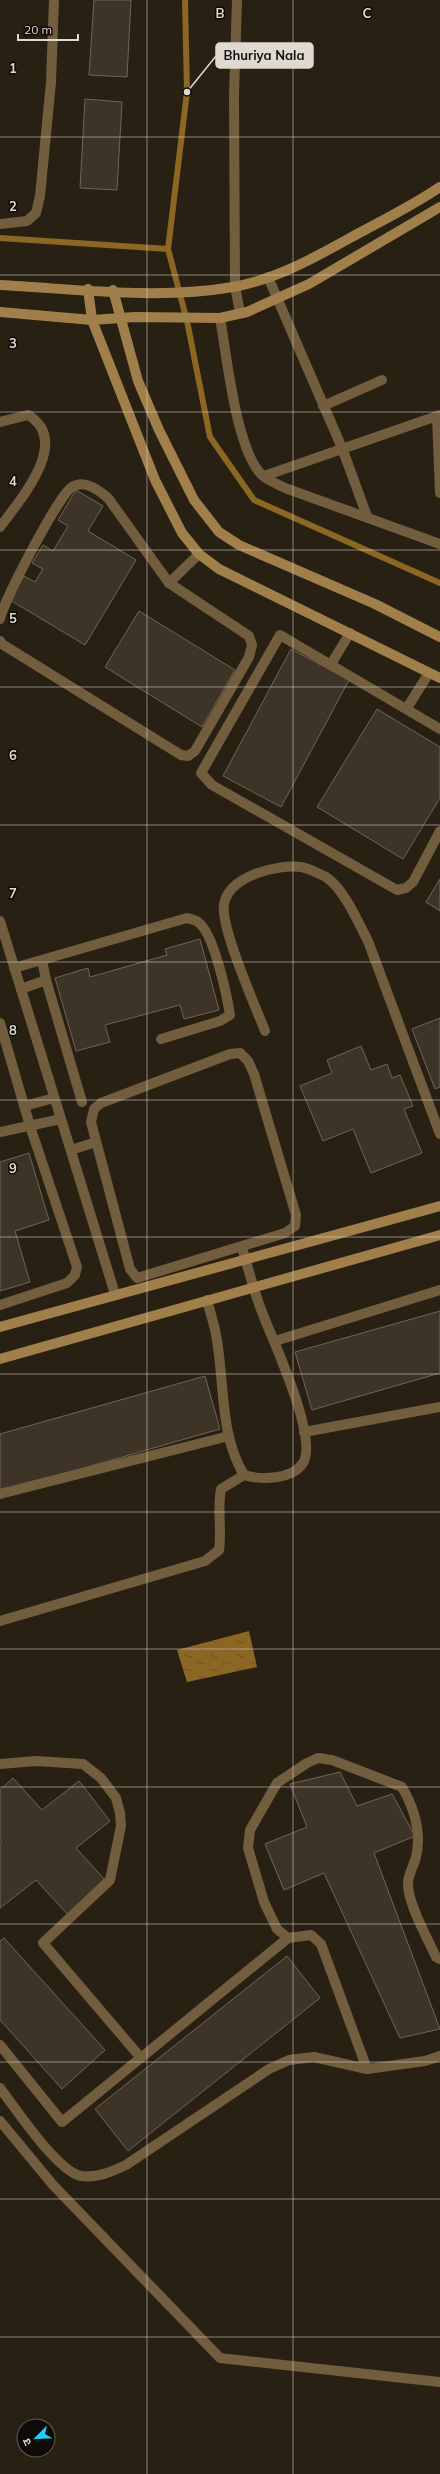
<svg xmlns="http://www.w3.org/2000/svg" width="440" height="2474" font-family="Mulish,'Noto Sans Devanagari',sans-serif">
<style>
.water{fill:url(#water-ripples)}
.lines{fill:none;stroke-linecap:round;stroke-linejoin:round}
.stream{stroke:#8c6623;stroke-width:6}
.building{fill:#3d3427;stroke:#6f6557}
.street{stroke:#725d3e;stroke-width:10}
.secondary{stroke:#a17f4b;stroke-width:10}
.grid{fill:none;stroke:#dfd9d1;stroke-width:1;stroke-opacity:0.55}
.grid-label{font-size:13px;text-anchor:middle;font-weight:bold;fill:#dfd9d1;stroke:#0e0a06;stroke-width:3;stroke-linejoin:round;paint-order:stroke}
.leader{fill:none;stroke:#dfd9d1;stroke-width:1.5}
.callout-dot{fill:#dfd9d1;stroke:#0e0a06;stroke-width:1.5}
.callout{fill:#dfd9d1;stroke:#dfd9d1;stroke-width:1.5}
.callout-label{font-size:13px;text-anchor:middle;font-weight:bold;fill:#111}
</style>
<defs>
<pattern id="water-ripples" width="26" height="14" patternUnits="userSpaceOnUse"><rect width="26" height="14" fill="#8c6623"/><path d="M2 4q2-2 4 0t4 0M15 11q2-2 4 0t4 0" fill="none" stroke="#6b5530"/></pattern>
</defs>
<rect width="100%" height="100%" fill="#282013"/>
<path class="water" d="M249,1631l8,36 -70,15 -10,-32z"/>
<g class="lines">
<g class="stream">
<path d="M185,0l2,92 -19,157 19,72 23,116 44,63 186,83"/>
<path d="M0,238l168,11"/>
</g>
</g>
<g class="building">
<path d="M94,0h37l-4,77 -38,-2z"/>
<path d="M85,99l37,3 -5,88 -37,-2z"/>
<path d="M76,490l27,16 -15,25 48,29 -51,85 -75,-45 14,-24 11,6 8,-13 -11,-6 11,-18 10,6 15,-25 -10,-6z"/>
<path d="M139,611l96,59 -33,57 -97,-60z"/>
<path d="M291,649l58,31 -68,127 -58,-31z"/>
<path d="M377,709l63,38v51l-37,61 -86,-52z"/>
<path d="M440,879v32l-14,-9z"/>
<path d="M200,939l19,71 -35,9 -4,-14 -75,20 5,17 -34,9 -21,-73 33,-10 2,9 77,-22 -2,-6z"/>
<path d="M440,1018v69l-5,2 -23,-60z"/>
<path d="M361,1046l10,24 16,-6 5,14 8,-3 13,31 -9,3 18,44 -51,20 -18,-44 -30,12 -23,-55 32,-13 -5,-13z"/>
<path d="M29,1153l20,67 -34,11 15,51 -30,9v-129z"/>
<path d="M440,1311v62l-128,37 -17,-58z"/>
<path d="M205,1376l15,53 -220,63v-58z"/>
<path d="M340,1772l17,34 35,-12 23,42 -41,17 66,176 -40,9 -76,-165 -40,17 -19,-46 42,-17 -17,-43z"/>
<path d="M13,1778l29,32 37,-29 31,40 -34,27 30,33 -38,34 -32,-35 -36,28v-64l2,-2 -2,-2v-50z"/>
<path d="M4,1938l101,112 -43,39 -62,-69v-79z"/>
<path d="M287,1956l33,42 -192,153 -33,-42z"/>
</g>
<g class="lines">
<g class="street">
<path d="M237,0l-3,95 1,191 5,27"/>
<path d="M0,224l27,-3 9,-8 4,-17 11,-114 3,-82"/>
<path d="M268,277l74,171 25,68"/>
<path d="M220,318c7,38 16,134 43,158 6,5 15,8 22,12l155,56"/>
<path d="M323,406l59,-26"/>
<path d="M437,416l3,77"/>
<path d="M0,422l28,-7c44,26 -8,85 -28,112"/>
<path d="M264,476l176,-61"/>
<path d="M169,583l30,-29"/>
<path d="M0,619c4,-19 58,-123 72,-132 12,-8 27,3 36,11l61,85 80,53 3,9 -3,12 -54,94 -7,5 -7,-1 -179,-111 -2,-3"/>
<path d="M331,664l19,-31"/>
<path d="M407,708l22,-35"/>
<path d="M440,729l-160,-94 -79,138 11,12 185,105 9,-2 7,-6 27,-51"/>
<path d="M0,921l115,373"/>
<path d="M42,960l4,20"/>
<path d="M14,968l173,-50c3,1 9,2 11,4 16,11 29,74 32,93l-10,6 -59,18"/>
<path d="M21,989l25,-9 36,122"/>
<path d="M0,1023l30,103 47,141 -2,8 -8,8 -67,22"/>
<path d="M265,1031c-10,-26 -45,-104 -41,-127 5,-28 53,-40 77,-37 7,1 19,7 25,10 18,12 32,45 42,64l72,193"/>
<path d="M240,1053l8,8 6,13 42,141 -1,11 -10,7 -148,45 -7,-9 -39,-147 3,-13 7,-6 129,-49z"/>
<path d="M25,1106l29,-8"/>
<path d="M0,1132l61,-13"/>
<path d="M71,1150l25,-8"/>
<path d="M207,1300c3,12 7,23 9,35 9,46 3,99 28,140 17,5 48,5 59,-12 16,-25 -31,-124 -41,-151 -8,-20 -13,-41 -19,-61"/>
<path d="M275,1341l165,-51"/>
<path d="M304,1432l136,-25"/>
<path d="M0,1494l229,-58"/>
<path d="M0,1621l205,-60 14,-11c3,-21 -2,-41 2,-61l23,-14"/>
<path d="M0,1764l36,-3 47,3 18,14 15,20 4,15 1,13 -11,54 -67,63 98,115"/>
<path d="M0,2045l62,77 226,-184"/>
<path d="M367,2069l-46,-125 -10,-9 -23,3 -11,-9 -13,-27 -16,-54 2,-18 27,-47 30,-20 11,-5 14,2 70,27c12,21 20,45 14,70 -2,8 -8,18 -8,26 -1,19 20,56 28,74l4,2"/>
<path d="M0,2088c16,21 57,83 81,88 17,2 30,-4 45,-11l143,-96 20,-9 25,-3 53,12 58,-8 15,-5"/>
<path d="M0,2121l53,64 167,173 220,24"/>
</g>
<g class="secondary">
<path d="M0,285c77,4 157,15 233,2 46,-8 88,-33 128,-55 27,-14 54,-28 79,-45"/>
<path d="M88,289l4,31 63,160 27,53 17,21 20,15 221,109"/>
<path d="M113,290l25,91 21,49 35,70 25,32 20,13 136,59 65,33"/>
<path d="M0,312l92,8 43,-3 85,1 27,-6 62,-28 131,-77"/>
<path d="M0,1327l440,-121"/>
<path d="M0,1359l440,-124"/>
</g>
</g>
<path class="grid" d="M147,0v2474M293,0v2474M0,137h440M0,275h440M0,412h440M0,550h440M0,687h440M0,825h440M0,962h440M0,1100h440M0,1237h440M0,1374h440M0,1512h440M0,1649h440M0,1787h440M0,1924h440M0,2062h440M0,2199h440M0,2337h440"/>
<g class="grid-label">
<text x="220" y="18">B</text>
<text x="367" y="18">C</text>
<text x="13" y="73">1</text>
<text x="13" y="211">2</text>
<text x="13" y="348">3</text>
<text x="13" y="486">4</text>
<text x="13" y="623">5</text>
<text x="13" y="760">6</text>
<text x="13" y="898">7</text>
<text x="13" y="1035">8</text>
<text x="13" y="1173">9</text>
</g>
<path class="leader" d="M187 92L216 56"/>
<circle class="callout-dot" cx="187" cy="92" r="4"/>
<rect class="callout" x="216" y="43" width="97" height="25" rx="4"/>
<g class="callout-label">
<text x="264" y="60">Bhuriya Nala</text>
</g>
<g transform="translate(36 2438) rotate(246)"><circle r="19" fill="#0e0a06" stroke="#625d57"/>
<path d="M0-3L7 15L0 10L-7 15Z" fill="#25c9fe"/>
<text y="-6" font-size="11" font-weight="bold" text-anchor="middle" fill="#dfd9d1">उ</text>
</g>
<path d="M18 34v6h60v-6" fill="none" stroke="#dfd9d1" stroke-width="2"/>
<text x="24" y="34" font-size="12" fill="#dfd9d1" stroke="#0e0a06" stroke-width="3" paint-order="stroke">20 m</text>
</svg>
